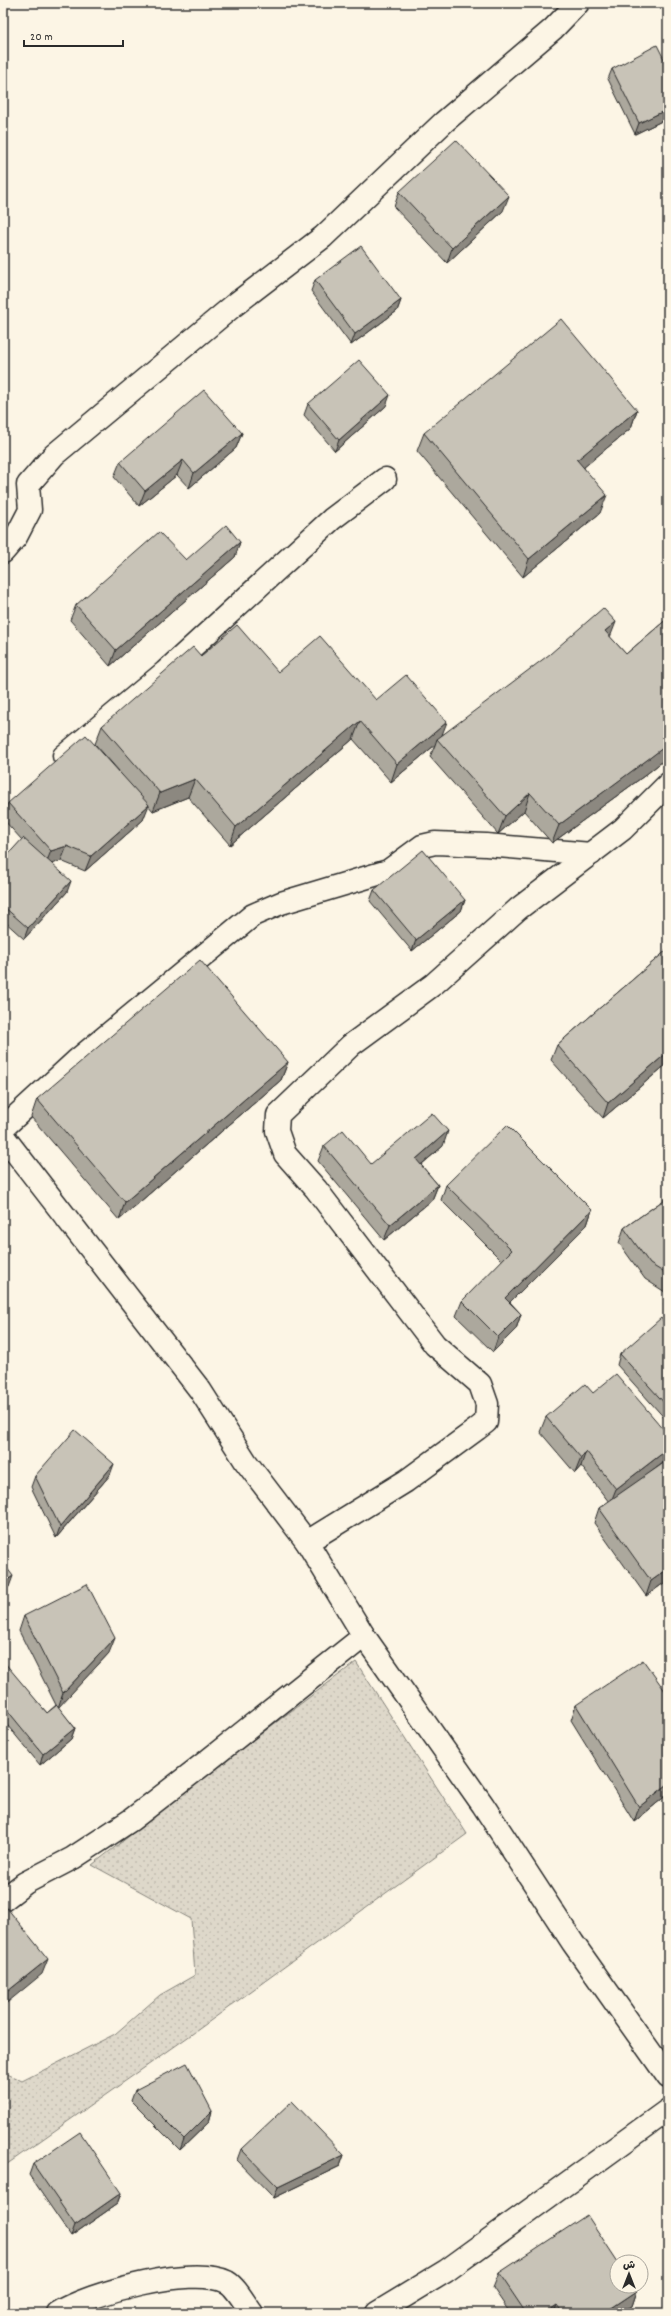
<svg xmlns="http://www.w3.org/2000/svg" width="671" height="2316" font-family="Dekko,'Playpen Sans Arabic',sans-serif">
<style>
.grass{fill:url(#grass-dots);stroke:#84827a}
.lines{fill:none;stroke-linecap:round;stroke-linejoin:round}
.minor-casing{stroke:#2b2b2b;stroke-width:25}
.minor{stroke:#fcf5e5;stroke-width:22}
.wall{fill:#aca89d;stroke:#2b2b2b}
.shaded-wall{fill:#8c8880;stroke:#2b2b2b}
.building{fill:#c8c3b7;stroke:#2b2b2b}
</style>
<defs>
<pattern id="grass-dots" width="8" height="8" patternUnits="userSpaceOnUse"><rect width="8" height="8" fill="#ded8ca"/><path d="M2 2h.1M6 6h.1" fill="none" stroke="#bfbaae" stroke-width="1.8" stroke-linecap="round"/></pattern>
</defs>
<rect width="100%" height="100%" fill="#fcf5e5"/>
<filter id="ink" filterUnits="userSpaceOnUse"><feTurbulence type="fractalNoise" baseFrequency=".025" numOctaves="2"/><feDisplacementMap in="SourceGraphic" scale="8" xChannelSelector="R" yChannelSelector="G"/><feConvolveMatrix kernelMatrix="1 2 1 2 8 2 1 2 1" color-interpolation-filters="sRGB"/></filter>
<g filter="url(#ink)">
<path class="grass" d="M356,1662l111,172 -279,203 -185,130v-95l19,9 93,-47 45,-39 35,-20 -4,-56 -99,-54 154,-120z"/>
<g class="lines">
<defs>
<g id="minor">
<path d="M3,552l13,-15 14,-27 -2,-25 26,-30 179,-149 90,-69 121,-115 109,-93 25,-26"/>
<path d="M64,756l101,-84 167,-153 53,-40"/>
<path d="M3,1128l73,-67 177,-146 28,-12 107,-32 34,-25 13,-3 51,2 105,9"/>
<path d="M3,1136l197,254 46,72 61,80 57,94 119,169 90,138 95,134"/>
<path d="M307,1542l99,-61 71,-52 9,-7 1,-18 -7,-20 -45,-39 -119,-156 -31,-35 -8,-23 1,-16 73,-70 83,-61 84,-75 105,-80 45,-45"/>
<path d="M3,1900l22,-17 48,-25 58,-38 75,-58 158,-126"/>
<path d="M58,2313c31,-20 134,-48 169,-31 9,5 18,22 25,31"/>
<path d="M377,2313l69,-42 222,-161"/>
</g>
</defs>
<use href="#minor" class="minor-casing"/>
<use href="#minor" class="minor"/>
</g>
<g class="wall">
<path d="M668,67v51l-33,16 -27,-55 4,-10z"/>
<path d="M399,192l104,19 -56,52 -53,-56z"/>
<path d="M315,280l86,20 -4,11 -46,34 -40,-54z"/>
<path d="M308,404l78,2 -51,45 -31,-36z"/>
<path d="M637,410l-6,18 -47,39 16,46 -77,64 -106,-126 7,-18z"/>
<path d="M242,433l-6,15 -47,40 -12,-13 -38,31 -25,-29 6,-15z"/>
<path d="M240,542l-5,15 -125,109 -40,-46 6,-15 110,-45z"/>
<path d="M668,618v139l-24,19 -92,67 -28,-32 -26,23 -68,-77 5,-12 -44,37 -38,-43 -123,106 -42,-48 -35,14 -5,-6 -5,15 -58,51 -24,-10 -10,3 16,28 -43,47 -21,-19v-60l19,-20 -19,-21 5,-16 111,-32 -24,-27 7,-18 99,-70 77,16 98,28 66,35 168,-98 16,17z"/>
<path d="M374,890l91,10 -4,11 -49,40 -42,-50z"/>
<path d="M668,949v114l-65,55 -52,-58 6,-15z"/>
<path d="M288,1062l-7,18 -162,140 -88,-103 6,-18z"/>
<path d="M324,1146l47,18 72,-18 -22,19 17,20 -6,15 -48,40 -66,-79z"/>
<path d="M446,1185l146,25 -5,15 -77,77 11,12 -5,15 -23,23 -37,-36 6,-15 40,-40 -61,-61z"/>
<path d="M668,1197v114l-4,-6 4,-11 -23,-15 -26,-36 5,-15z"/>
<path d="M668,1327v95l-51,-57 3,-11z"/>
<path d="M593,1393l75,67v120l-22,16 -52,-73 5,-15 10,-6 -28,-36 -6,7 -35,-41 6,-15z"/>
<path d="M110,1475l-54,63 -25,-51 4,-11z"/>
<path d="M24,1616l85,37 -51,54 17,21 -4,11 -31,26 -37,-45v-57l44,50 9,-8 -37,-74z"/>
<path d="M576,1705l92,89 -34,28 -63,-102z"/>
<path d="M135,2090l77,21 -3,11 -29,28 -49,-49z"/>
<path d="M241,2149l103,6 -4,11 -66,32 -37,-38z"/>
<path d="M33,2164l88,29 -4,11 -46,32 -42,-61z"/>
<path d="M499,2273l138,18 -5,15 -11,7h-111l-17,-25z"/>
</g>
<g class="shaded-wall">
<path d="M668,109v9l-33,16 4,-11z"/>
<path d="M509,196l-6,15 -56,52 5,-15z"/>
<path d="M401,300l-4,11 -46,34 4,-11z"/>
<path d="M390,395l-4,11 -51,45 4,-11z"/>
<path d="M637,410l-6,18 -60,50 6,-18z"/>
<path d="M242,433l-6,15 -47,40 5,-15z"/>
<path d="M183,460l-6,15 -38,31 6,-15z"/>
<path d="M607,495l-7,18 -77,64 6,-18z"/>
<path d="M240,542l-5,15 -125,109 6,-16z"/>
<path d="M616,622l-7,18 -4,-9z"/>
<path d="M360,721l-7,18 -123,106 6,-18z"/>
<path d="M447,722l-7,18 -3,-1 -2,6 -44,37 6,-18z"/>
<path d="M668,744v13l-24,19 -92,67 7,-18z"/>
<path d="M195,779l-7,18 -35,14 7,-18z"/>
<path d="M530,793l-6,18 -26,23 7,-18z"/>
<path d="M149,805l-6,15 -58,51 6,-15z"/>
<path d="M67,846l-6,15 -16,5 6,-15z"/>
<path d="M71,881l-4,11 -43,47 4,-11z"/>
<path d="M465,900l-4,11 -49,40 4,-11z"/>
<path d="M668,1052v11l-65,55 5,-15z"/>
<path d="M288,1062l-7,18 -162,140 6,-18z"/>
<path d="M448,1131l-5,15 -33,28 6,-15z"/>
<path d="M438,1185l-6,15 -48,40 6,-15z"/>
<path d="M592,1210l-5,15 -88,88 6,-15z"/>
<path d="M521,1314l-5,15 -23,23 5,-15z"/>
<path d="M668,1449v10l-58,45 6,-15z"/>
<path d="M586,1451l-5,15 -6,7 6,-15z"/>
<path d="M114,1464l-4,11 -54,63 4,-11z"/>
<path d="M668,1569v11l-22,16 5,-15z"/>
<path d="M13,1576l-4,11 -6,4v-8z"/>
<path d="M115,1638l-6,15 -51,55 5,-15z"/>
<path d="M75,1728l-4,11 -31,26 3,-11z"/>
<path d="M668,1784v10l-34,28 5,-15z"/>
<path d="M48,1959l-6,15 -39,32v-11z"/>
<path d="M212,2111l-3,11 -29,28 4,-11z"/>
<path d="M344,2155l-4,11 -66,32 4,-11z"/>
<path d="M121,2193l-4,11 -46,32 4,-11z"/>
<path d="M637,2291l-5,15 -11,7h-17z"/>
<path d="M557,2305l-3,8h-9z"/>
</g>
<g class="building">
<path d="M657,45l11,22v42l-29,14 -27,-54z"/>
<path d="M456,140l53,56 -57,52 -53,-56z"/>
<path d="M361,246l40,54 -46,34 -40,-54z"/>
<path d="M561,319l76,91 -60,50 30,35 -78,64 -105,-126z"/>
<path d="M359,360l31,35 -51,45 -31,-36z"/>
<path d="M204,390l38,43 -48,40 -11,-13 -38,31 -25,-29z"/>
<path d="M226,525l14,17 -124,108 -40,-45 83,-73 27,28z"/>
<path d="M603,608l13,14 -11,9 21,23 42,-36v126l-17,13 -92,68 -29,-32 -25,23 -68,-77 113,-85z"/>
<path d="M237,625l41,47 42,-36 56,64 30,-25 41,47 -50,42 -37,-43 -124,106 -41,-48 -35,14 -58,-67 91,-79 8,9z"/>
<path d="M86,735l63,70 -58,51 -24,-10 -16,5 -43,-48z"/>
<path d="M23,838l48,43 -43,47 -25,-22v-46z"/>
<path d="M423,850l42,50 -49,40 -42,-50z"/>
<path d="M668,949v103l-60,51 -51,-58z"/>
<path d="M200,960l88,102 -163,140 -88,-103z"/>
<path d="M432,1113l16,18 -32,28 22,26 -48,40 -66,-79 19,-16 28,34z"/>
<path d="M507,1125l85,85 -87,88 16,16 -23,23 -36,-36 50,-51 -66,-65z"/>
<path d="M668,1197v78l-18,-11 -26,-36z"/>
<path d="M661,1318l7,9v80l-48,-53z"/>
<path d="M616,1374l50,58h2v17l-52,40 -30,-38 -5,7 -35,-41 39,-33 8,9z"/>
<path d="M75,1430l39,34 -54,63 -25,-51z"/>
<path d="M668,1460v109l-17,12 -52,-73z"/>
<path d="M3,1563l10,13 -10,7z"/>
<path d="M87,1584l28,54 -52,55 -39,-77z"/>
<path d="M643,1660l25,35v89l-29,23 -63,-102z"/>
<path d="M4,1662l43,51 10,-8 18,23 -32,26 -40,-49v-42z"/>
<path d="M3,1903l45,56 -45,36z"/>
<path d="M187,2063l25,48 -28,28 -49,-49z"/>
<path d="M292,2101l52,54 -66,32 -37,-38z"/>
<path d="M80,2132l41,61 -46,32 -42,-61z"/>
<path d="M587,2215l31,47h-1v24h17l3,5 -33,22h-41l-6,-8 -12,8h-19l-27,-40z"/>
</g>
</g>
<rect width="671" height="2316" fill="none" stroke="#fcf5e5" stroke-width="16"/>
<rect x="8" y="8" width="655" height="2300" fill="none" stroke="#2b2b2b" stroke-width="1.5" filter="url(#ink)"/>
<g transform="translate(629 2274)"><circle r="19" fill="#fcf5e5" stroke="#a8a49b"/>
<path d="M0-3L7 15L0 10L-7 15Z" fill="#2b2b2b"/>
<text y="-6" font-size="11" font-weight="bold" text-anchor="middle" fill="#2b2b2b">ش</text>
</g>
<path d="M24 40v6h99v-6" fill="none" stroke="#2b2b2b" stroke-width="2"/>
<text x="30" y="40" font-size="12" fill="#2b2b2b" stroke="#fcf5e5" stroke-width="3" paint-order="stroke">20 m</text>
</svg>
